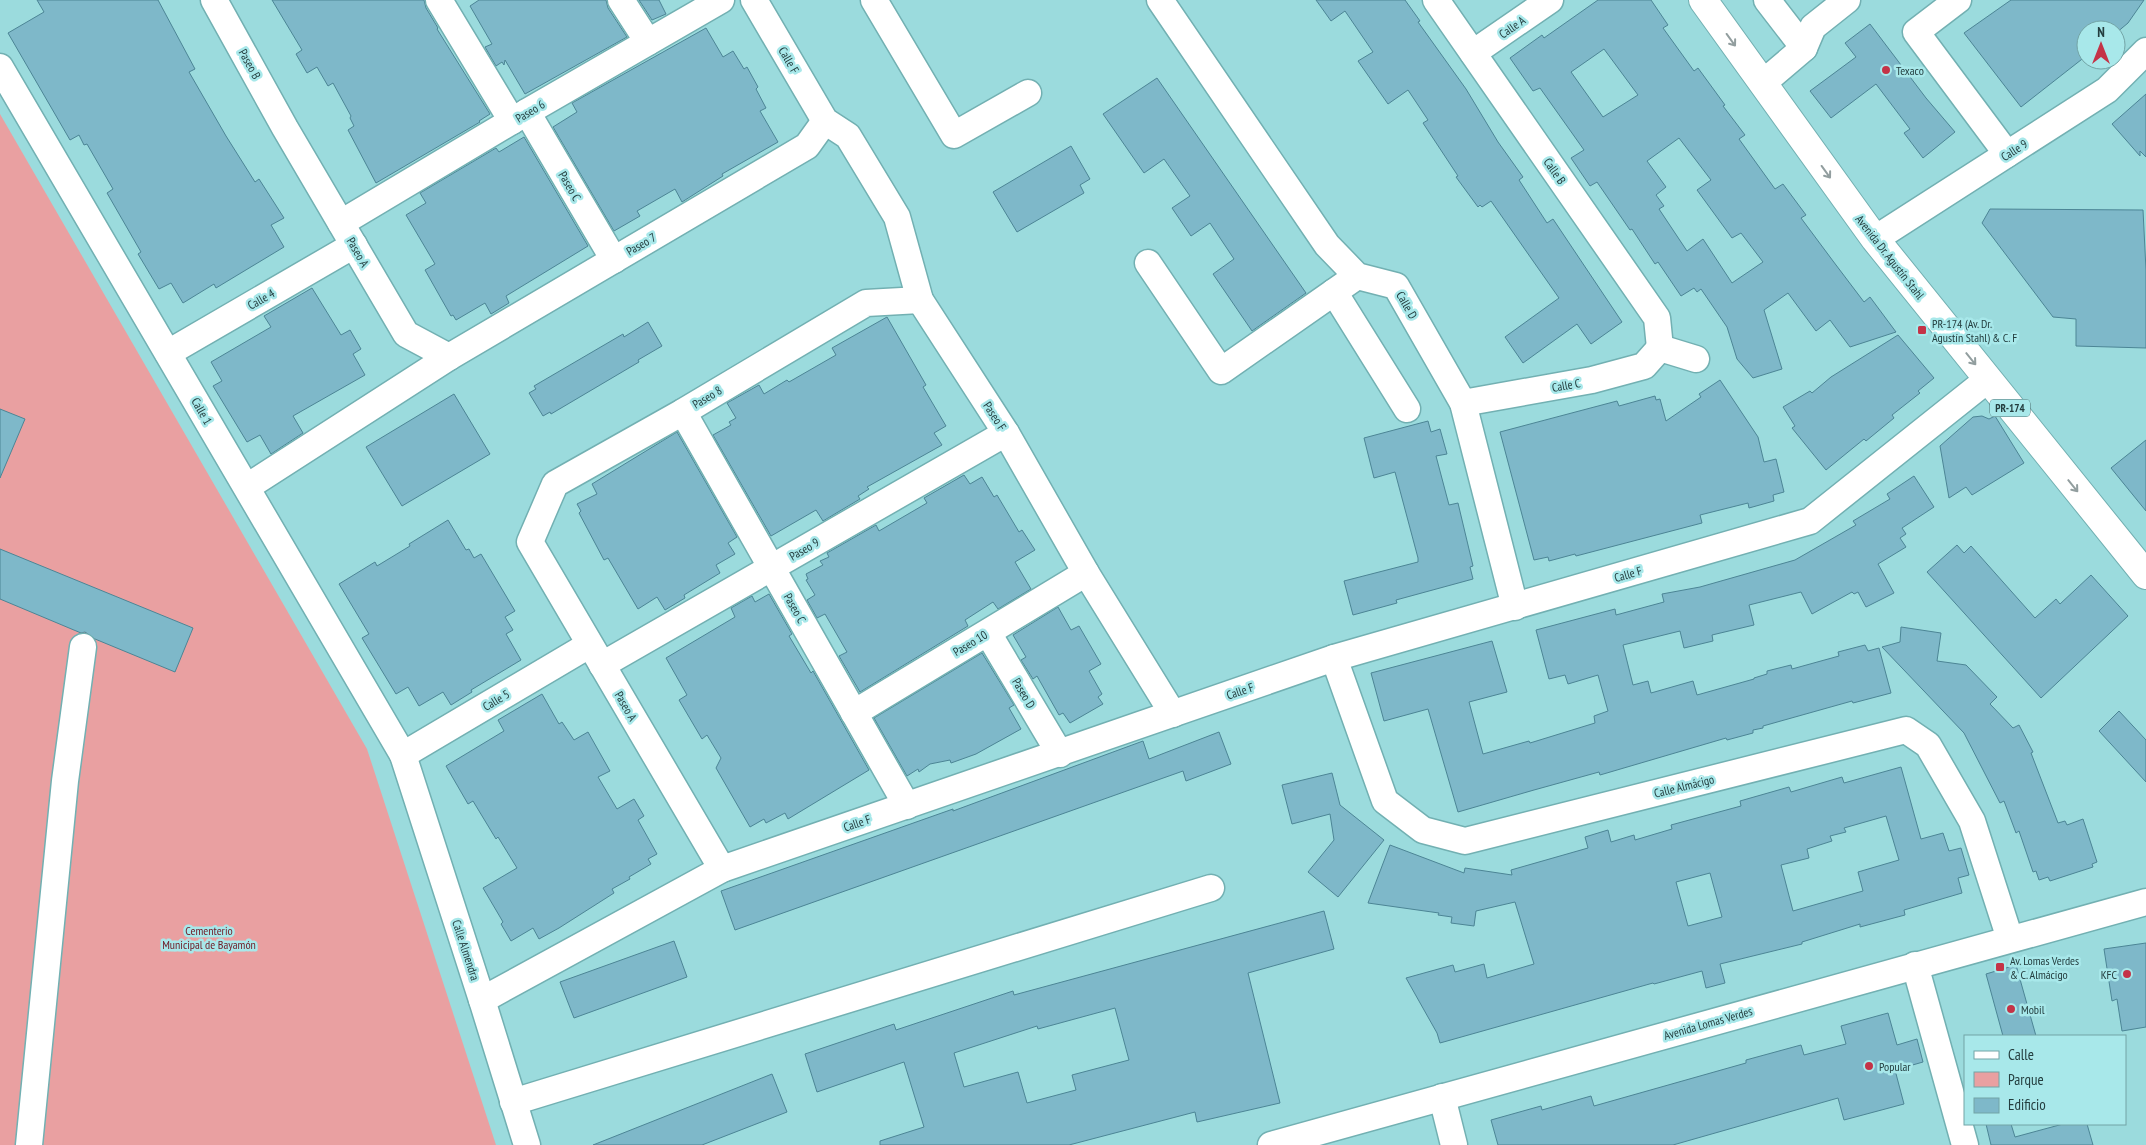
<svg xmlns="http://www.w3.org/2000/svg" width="2146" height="1145" font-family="'PT Sans Narrow',sans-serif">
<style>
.green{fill:#e9a0a1}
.building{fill:#7eb8c9;stroke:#4c8595;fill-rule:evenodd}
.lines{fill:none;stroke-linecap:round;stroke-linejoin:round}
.minor-casing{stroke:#72b0b2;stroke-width:29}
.highway-casing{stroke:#72b0b2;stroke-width:30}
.minor{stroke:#fff;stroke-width:26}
.highway{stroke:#fff;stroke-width:28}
.oneway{stroke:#929e9f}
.poi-dot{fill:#c43347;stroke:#a8e8ea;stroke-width:2}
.labels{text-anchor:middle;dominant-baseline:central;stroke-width:5;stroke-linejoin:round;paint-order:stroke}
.shield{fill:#a8e8ea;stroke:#4c7172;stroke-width:1}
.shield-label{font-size:11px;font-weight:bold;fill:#243e3f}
.street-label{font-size:12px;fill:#243e3f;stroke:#a8e8ea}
.poi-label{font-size:12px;fill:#243e3f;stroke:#a8e8ea;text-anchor:start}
.park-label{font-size:12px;fill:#701a26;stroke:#a8e8ea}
</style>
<rect width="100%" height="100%" fill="#9bdbdd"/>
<path class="green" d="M0,114l367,635 129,396h-496z"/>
<g class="building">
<path d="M37,0h121l37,69 -6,3 37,64 29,46 4,-3 25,39 -13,7 13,22 -68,41 -2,-4 -31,19 -12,-20 -12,6 -21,-35 3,-2 -34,-59 6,-4 -26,-45 -3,1 -5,-10 -9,5 -62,-107 36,-21z"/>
<path d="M272,0h152l2,8 12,20 -1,1 53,85 -11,7 1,1 -104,61 -28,-53 6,-4 -4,-8 1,-2 -18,-33 -5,3 -11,-19 -10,6 -11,-19 6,-4z"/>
<path d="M479,0h127l2,8 19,29 -102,57 -20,-34 -1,5 -2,-3 -6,4 -11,-19 7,-3 -22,-38z"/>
<path d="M639,0h20l7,14 -14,6z"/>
<path d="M1316,0h89l15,21 -2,1 48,67 32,53 25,35 -4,3 28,43 6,-4 69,103 -31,22 -14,-20 -54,39 -18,-26 54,-39 -68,-97 -9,6 -2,-2 -2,2 -22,-30 2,-1 -35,-53 5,-3 -20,-30 -20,14 -30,-43 15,-9 -28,-41 -14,10z"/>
<path d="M1598,0h53l17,25 -5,3 31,43 4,-3 27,37 -2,1 22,29 -6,4 36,50 8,-5 23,31 -5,3 32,43 31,41 6,-5 26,35 -46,15 -20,-27 -14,11 -28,-38 -24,17 18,59 -29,9 -16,-19 -10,-32 -26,-38 -4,3 -3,-4 -13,8 -23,-34 -3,2 -23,-35 -2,1 -33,-48 -7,4 -19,-28 13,-8 -44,-62 -7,3 -23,-33 32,-23 2,3zM1604,49l34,46 -35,22 -32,-45zM1679,138l32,42 -14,10 35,48 9,-5 22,29 -31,21 -29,-44 -16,12 -28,-42 5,-3 -8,-11 10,-8 -19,-26z"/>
<path d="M2011,0h133l-16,23 -12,10v-3h-30v26l-65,51 -57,-74z"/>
<path d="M1870,24l56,74 29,34 -32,26 -19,-25 6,-4 -34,-45 -45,34 -21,-27 46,-34 -11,-14z"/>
<path d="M706,28l17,29 10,-6 11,18 3,-2 11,20 -2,2 10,19 -6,3 18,31 -56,32 1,2 -41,26 -7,-13 -38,22 3,5 -26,15 -61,-104 24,-15 -5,-9z"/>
<path d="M1157,78l149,215 -54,38 -39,-57 21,-15 -24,-36 -19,13 -19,-28 18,-12 -26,-37 -20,14 -41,-59z"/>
<path d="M2146,94v63l-6,-6v5l-28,-32z"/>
<path d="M524,137l64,109 -82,50 3,7 -18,11 -6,-11 -29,17 -3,-5 -2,1 -26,-46 10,-6 -29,-49 20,-12 -6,-10 76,-45 3,4z"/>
<path d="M1071,146l19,33 -10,6 4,8 -67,39 -24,-40z"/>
<path d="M1990,209l153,1 3,60v78l-70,-2v-27l-23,-2 -71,-94z"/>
<path d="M312,288l29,47 9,-5 11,19 -8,5 12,21 -72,41 10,17 -32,21 -11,-19 -13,7 -34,-56 9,-5 -11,-19 60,-35 -7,-11z"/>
<path d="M887,317l39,68 -3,2 23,39 -12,7 8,12 -75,42 2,2 -11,7 2,3 -37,22 -7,-11 -45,26 -58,-101 18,-10 -2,-3 7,-4 -9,-15 32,-18 5,9 23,-14 2,2 47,-27 -4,-7z"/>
<path d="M648,322l14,24 -24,14 1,2 -88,52 -1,-2 -7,4 -14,-23 7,-4 -2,-3 89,-52 1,3z"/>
<path d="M1898,335l36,43 -16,13 2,2 -28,22 2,3 -28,23 -2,-2 -38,31 -34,-42 3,-2 -12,-19 27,-16 2,2 19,-16z"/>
<path d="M1720,380l38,57 6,25 12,-3 8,33 -11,3 1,6 -25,7 -1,-5 -48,12 2,8 -126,33 -1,-2 -26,7 -1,-4 -14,3 -34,-128 117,-31 2,5 36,-10 1,4 4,-1 6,22 35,-24 -2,-3z"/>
<path d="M454,394l36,60 -88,52 -36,-59z"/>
<path d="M0,409l25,10 -25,59z"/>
<path d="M1982,416l7,3 6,-3 29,47 -52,32 -6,-8 -17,11 -9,-52 33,-29z"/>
<path d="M1428,421l3,11 9,-3 7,25 -11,2 13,49 9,-2 15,63 -3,1 3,12 -77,21 1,3 -44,12 -9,-34 74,-19v-4l-23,-86 -21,6 -10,-40z"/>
<path d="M677,432l60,105 -9,6 7,11 -19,11 4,8 -36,22 1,3 -20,12 -8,-13 -19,12 -30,-51 -4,2 -25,-47 2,-2 -4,-7 20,-10 -5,-10z"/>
<path d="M2146,440v71l-35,-43z"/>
<path d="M964,475l6,9 12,-7 12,20 3,-2 22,37 3,-2 13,20 -20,12 16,27 -33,20 -5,-7 -28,18 3,6 -108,66 -21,-36 8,-4 -22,-38 -8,4 -10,-18 8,-5 -9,-15 2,-1 -2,-5 17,-9 -3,-4 9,-4 -2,-4 49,-28 3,6 48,-28 -3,-5z"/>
<path d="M1914,476l20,31 -32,21 4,6 -6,4 6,9 -28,17 16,29 -28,14 -8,-15 -4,2 -2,-2 -40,22 -11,-22 -52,13 5,20 -42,10 1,6 -29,7 -4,-17 -57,14 10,40 15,-4 3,12 42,-12 4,14 57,-16v-1l13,-4v-3l24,-6 1,4 47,-13 -1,-4 27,-7 3,6 11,-3 12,45 -38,10 -1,-2 -89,25v2l-10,2v3l-26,7 -1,-2 -126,37 -1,-3 -65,18 -76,22 -30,-103 -44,12 -13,-48 121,-32 15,51 -38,10 14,52 46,-13 1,2 65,-20 -1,-7 14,-5 -10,-36 -30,9 -3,-9 -16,4 -13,-49 79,-21 1,6 48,-13 -2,-8 38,-7 95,-27 61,-35 -3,-4 37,-22 -3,-5z"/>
<path d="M448,520l18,30 3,-1 5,9 7,-4 34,57 -10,6 8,13 -7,4 15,26 -50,30 1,2 -21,13 -8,-13 -24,14 -11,-19 -12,7 -34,-56 7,-4 -30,-50 36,-22 2,4 33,-20 -1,-2z"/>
<path d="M1957,545l7,8 7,-7 64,72 21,-19 4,5 31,-29 37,41 -87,82 -114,-126z"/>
<path d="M0,549l193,79 -18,44 -80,-33 -10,-7 -4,1 -81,-34z"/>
<path d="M769,594l23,40 -3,2 22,37 2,-2 56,99 -81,49 -3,-6 -19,10 -2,-4 -14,8 -34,-59 5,-10 -14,-23 -5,4 -23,-39 8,-5 -21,-37 69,-41 -4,-9 21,-12 3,6z"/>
<path d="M1058,607l13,23 8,-4 22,38 -12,7 13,23 -4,3 5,7 -33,19 -7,-10 -4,2 -22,-39 -4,3 -12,-19 5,-3 -13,-22z"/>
<path d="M1901,627l40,6 -4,28 29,4 31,32 -7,7 23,24 6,-3 14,27 -2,1 27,70 7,-2 2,4 16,-6 14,43 -5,2 1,3 -43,14 -2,-4 -9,3 -3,-9 -3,1 -14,-41 -3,2 -12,-32 -4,2 -36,-70 -82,-86 18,-5z"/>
<path d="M982,653l32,52 -5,3 12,21 -45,25 -25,9 -1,-3 -20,4 -11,8 -1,-3 -11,7 -33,-58z"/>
<path d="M542,694l17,30 3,-2 12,18 14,-8 22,39 -12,6 19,32 17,-10 10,17 -6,4 19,34 -9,5 3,5 -22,13 1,2 -18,10 2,4 -55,35 -20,11 -6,-11 -22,13 -10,-17 2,-2 -20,-34 34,-20 -19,-31 -2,2 -23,-38 -5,3 -22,-38 58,-35 -6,-11z"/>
<path d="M2119,711l27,29v42l-47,-51z"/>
<path d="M1219,732l12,32 -45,17 -3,-10 -448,159 -14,-39 232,-82v2l190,-70 6,18z"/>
<path d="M1901,767l20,72 22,-6 6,18 12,-3 8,27 -11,3 4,15 -58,17 1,5 -45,12v-3l-58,18v2l-82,20 5,19 -19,5 -4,-17 -48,13 -1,-1 -213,60 -3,-10 -31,-55 47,-13 2,7 29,-8 3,14 47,-14 -19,-62 -39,9 -2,15 -23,-3 1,-6 -14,-2 1,-2 -71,-10 22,-58 74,28 1,-5 47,7 -1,-5 77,-22 -3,-11 23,-7 3,12 23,-7 1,5 37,-11 -1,-4 70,-19 -1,-5 49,-14 2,5 51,-15 2,6zM1886,816l13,44 -41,12 5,19 -70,20 -12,-46 28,-7 -2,-9 25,-8 -2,-5 16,-4 -2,-4zM1710,873l12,44 -34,9 -12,-44z"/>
<path d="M1332,773l8,32 44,35 -46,57 -30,-25 26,-32 -4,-26 -38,10 -10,-39z"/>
<path d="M1324,911l10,38 -86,24 32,130 -83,19 -2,-10 -126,33h-189v-4l44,-14 -20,-65 -87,30 -12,-38 89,-30 2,6 117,-39 1,4zM1115,1008l14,52 -57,15 4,15 -49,13 -9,-31 -54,15 -10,-34 83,-27 1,3z"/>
<path d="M674,941l13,36 -113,41 -14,-36z"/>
<path d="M2146,943v84l-24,4 -5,-32 -5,2 -8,-52z"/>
<path d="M2016,965l20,71h-33l-17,-62z"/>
<path d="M1888,1013l9,32 20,-6 6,23 -28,8 9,34 -60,16 -6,-22 -165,47h-175l-7,-25 50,-14 1,4 49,-14 3,10 152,-43v-3l55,-15 3,10 42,-11 -5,-18z"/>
<path d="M772,1074l15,38 -85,33h-109z"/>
<path d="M1986,1124h25l4,13 48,-13h24l6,21h-102z"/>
</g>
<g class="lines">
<defs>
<g id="minor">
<path d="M214,0l71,128 121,206 43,23"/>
<path d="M439,0l73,121"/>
<path d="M621,0l27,42"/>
<path d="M754,0l71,121 23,15 49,81 23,83 86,133 80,140 87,141"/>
<path d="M874,0l80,135 74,-42"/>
<path d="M1160,0l167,245 30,31 39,10 67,117 52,204"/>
<path d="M1436,0l221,318 3,30"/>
<path d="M1767,0l37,48"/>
<path d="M1958,0l-42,32 91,122"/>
<path d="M1473,53l77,-53"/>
<path d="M0,67l403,688 79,245 45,145"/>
<path d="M1763,83l41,-35 9,-21 34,-27"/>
<path d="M527,112l87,148"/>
<path d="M341,223l186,-111 194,-112"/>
<path d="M1875,239l232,-149 39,-39"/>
<path d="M1148,263l73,108 136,-95"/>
<path d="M1334,292l73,117"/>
<path d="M1660,348l36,11"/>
<path d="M168,353l186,-108"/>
<path d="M1463,403l129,-23 52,-14 16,-18"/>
<path d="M683,412l224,394"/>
<path d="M247,487l202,-130 358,-211 18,-25"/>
<path d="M988,633l72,121"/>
<path d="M1334,658l51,143 38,29 42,11 441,-111 22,15 44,76 38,118"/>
<path d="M602,665l404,-232"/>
<path d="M854,713l232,-140"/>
<path d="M403,755l186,-110"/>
<path d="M722,869l-192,-327 25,-58 128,-72 183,-109 54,-3"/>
<path d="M1915,965l50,180"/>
<path d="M482,1000l240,-131 612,-211 476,-137 177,-141"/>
<path d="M1442,1097l12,48"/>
<path d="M513,1102l698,-214"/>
<path d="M29,1145l36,-364 18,-134"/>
<path d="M1271,1145l875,-243"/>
</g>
<path id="highway" d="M1703,0l172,239 271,336"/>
</defs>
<use href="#minor" class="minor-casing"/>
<use href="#highway" class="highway-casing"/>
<use href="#minor" class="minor"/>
<use href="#highway" class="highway"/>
</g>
<defs><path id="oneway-shaft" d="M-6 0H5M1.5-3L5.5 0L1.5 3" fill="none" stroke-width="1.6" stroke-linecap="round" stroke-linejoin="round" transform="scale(1.25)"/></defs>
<g class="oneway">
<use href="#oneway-shaft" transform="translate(1731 40) rotate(54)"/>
<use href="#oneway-shaft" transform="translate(1826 172) rotate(54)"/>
<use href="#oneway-shaft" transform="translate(1971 359) rotate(51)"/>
<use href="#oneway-shaft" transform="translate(2073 486) rotate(51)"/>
</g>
<g class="poi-dot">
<circle cx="1886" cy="70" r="5"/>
<rect x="1917" y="325" width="10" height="10" rx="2.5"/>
<rect x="1995" y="962" width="10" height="10" rx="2.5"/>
<circle cx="2127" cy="974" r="5"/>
<circle cx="2011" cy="1009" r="5"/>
<circle cx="1869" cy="1066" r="5"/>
</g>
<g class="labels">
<rect class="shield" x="1990" y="399.5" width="40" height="17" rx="4"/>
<g class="shield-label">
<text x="2010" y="408">PR-174</text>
</g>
<g class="street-label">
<text transform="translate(1512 27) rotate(-35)">Calle A</text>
<text transform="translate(789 60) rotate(60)">Calle F</text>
<text transform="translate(250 64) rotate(61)">Paseo B</text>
<text transform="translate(530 111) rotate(-31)">Paseo 6</text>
<text transform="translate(2014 150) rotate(-33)">Calle 9</text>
<text transform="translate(1555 171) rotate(55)">Calle B</text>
<text transform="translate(570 186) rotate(60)">Paseo C</text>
<text transform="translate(641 244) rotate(-30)">Paseo 7</text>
<text transform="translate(358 252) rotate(60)">Paseo A</text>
<text transform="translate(1890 257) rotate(52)">Avenida Dr. Agustín Stahl</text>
<text transform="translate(261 299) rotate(-30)">Calle 4</text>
<text transform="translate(1407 305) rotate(60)">Calle D</text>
<text transform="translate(1566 385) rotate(-10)">Calle C</text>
<text transform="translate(707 397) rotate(-31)">Paseo 8</text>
<text transform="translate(202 411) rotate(60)">Calle 1</text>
<text transform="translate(995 416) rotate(57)">Paseo F</text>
<text transform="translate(804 549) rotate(-30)">Paseo 9</text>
<text transform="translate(1628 574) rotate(-16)">Calle F</text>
<text transform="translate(795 608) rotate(61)">Paseo C</text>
<text transform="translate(970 643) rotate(-31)">Paseo 10</text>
<text transform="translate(1240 691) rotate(-19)">Calle F</text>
<text transform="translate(1024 693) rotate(59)">Paseo D</text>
<text transform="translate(496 700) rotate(-31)">Calle 5</text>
<text transform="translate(626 706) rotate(60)">Paseo A</text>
<text transform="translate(1684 786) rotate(-14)">Calle Almácigo</text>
<text transform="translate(857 823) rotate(-19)">Calle F</text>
<text transform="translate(466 950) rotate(72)">Calle Almendra</text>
<text transform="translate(1708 1023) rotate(-16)">Avenida Lomas Verdes</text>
</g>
<g class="poi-label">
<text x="1896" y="70">Texaco</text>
<text x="1932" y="323">PR-174 (Av. Dr.<tspan x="1932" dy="14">Agustín Stahl) &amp; C. F</tspan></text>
<text x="2010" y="960">Av. Lomas Verdes<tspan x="2010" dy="14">&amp; C. Almácigo</tspan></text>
<text x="2117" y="974" text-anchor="end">KFC</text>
<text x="2021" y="1009">Mobil</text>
<text x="1879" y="1066">Popular</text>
</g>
<g class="park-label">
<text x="209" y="930">Cementerio<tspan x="209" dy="14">Municipal de Bayamón</tspan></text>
</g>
</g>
<rect x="1964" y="1035" width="162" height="90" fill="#a8e8ea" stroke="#73a4a6"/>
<rect x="1974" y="1051" width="25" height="8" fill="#ffffff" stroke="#73a4a6"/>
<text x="2008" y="1060" font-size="15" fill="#243e3f">Calle</text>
<rect x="1974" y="1072" width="25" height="15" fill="#e9a0a1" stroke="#73a4a6"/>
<text x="2008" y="1085" font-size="15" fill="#243e3f">Parque</text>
<rect x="1974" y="1098" width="25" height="15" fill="#7eb8c9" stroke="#73a4a6"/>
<text x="2008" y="1110" font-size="15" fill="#243e3f">Edificio</text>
<g transform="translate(2101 45)"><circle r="24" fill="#a8e8ea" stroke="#73a4a6"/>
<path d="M0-4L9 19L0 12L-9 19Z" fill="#c43347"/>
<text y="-8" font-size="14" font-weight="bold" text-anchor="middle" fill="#243e3f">N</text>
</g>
</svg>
